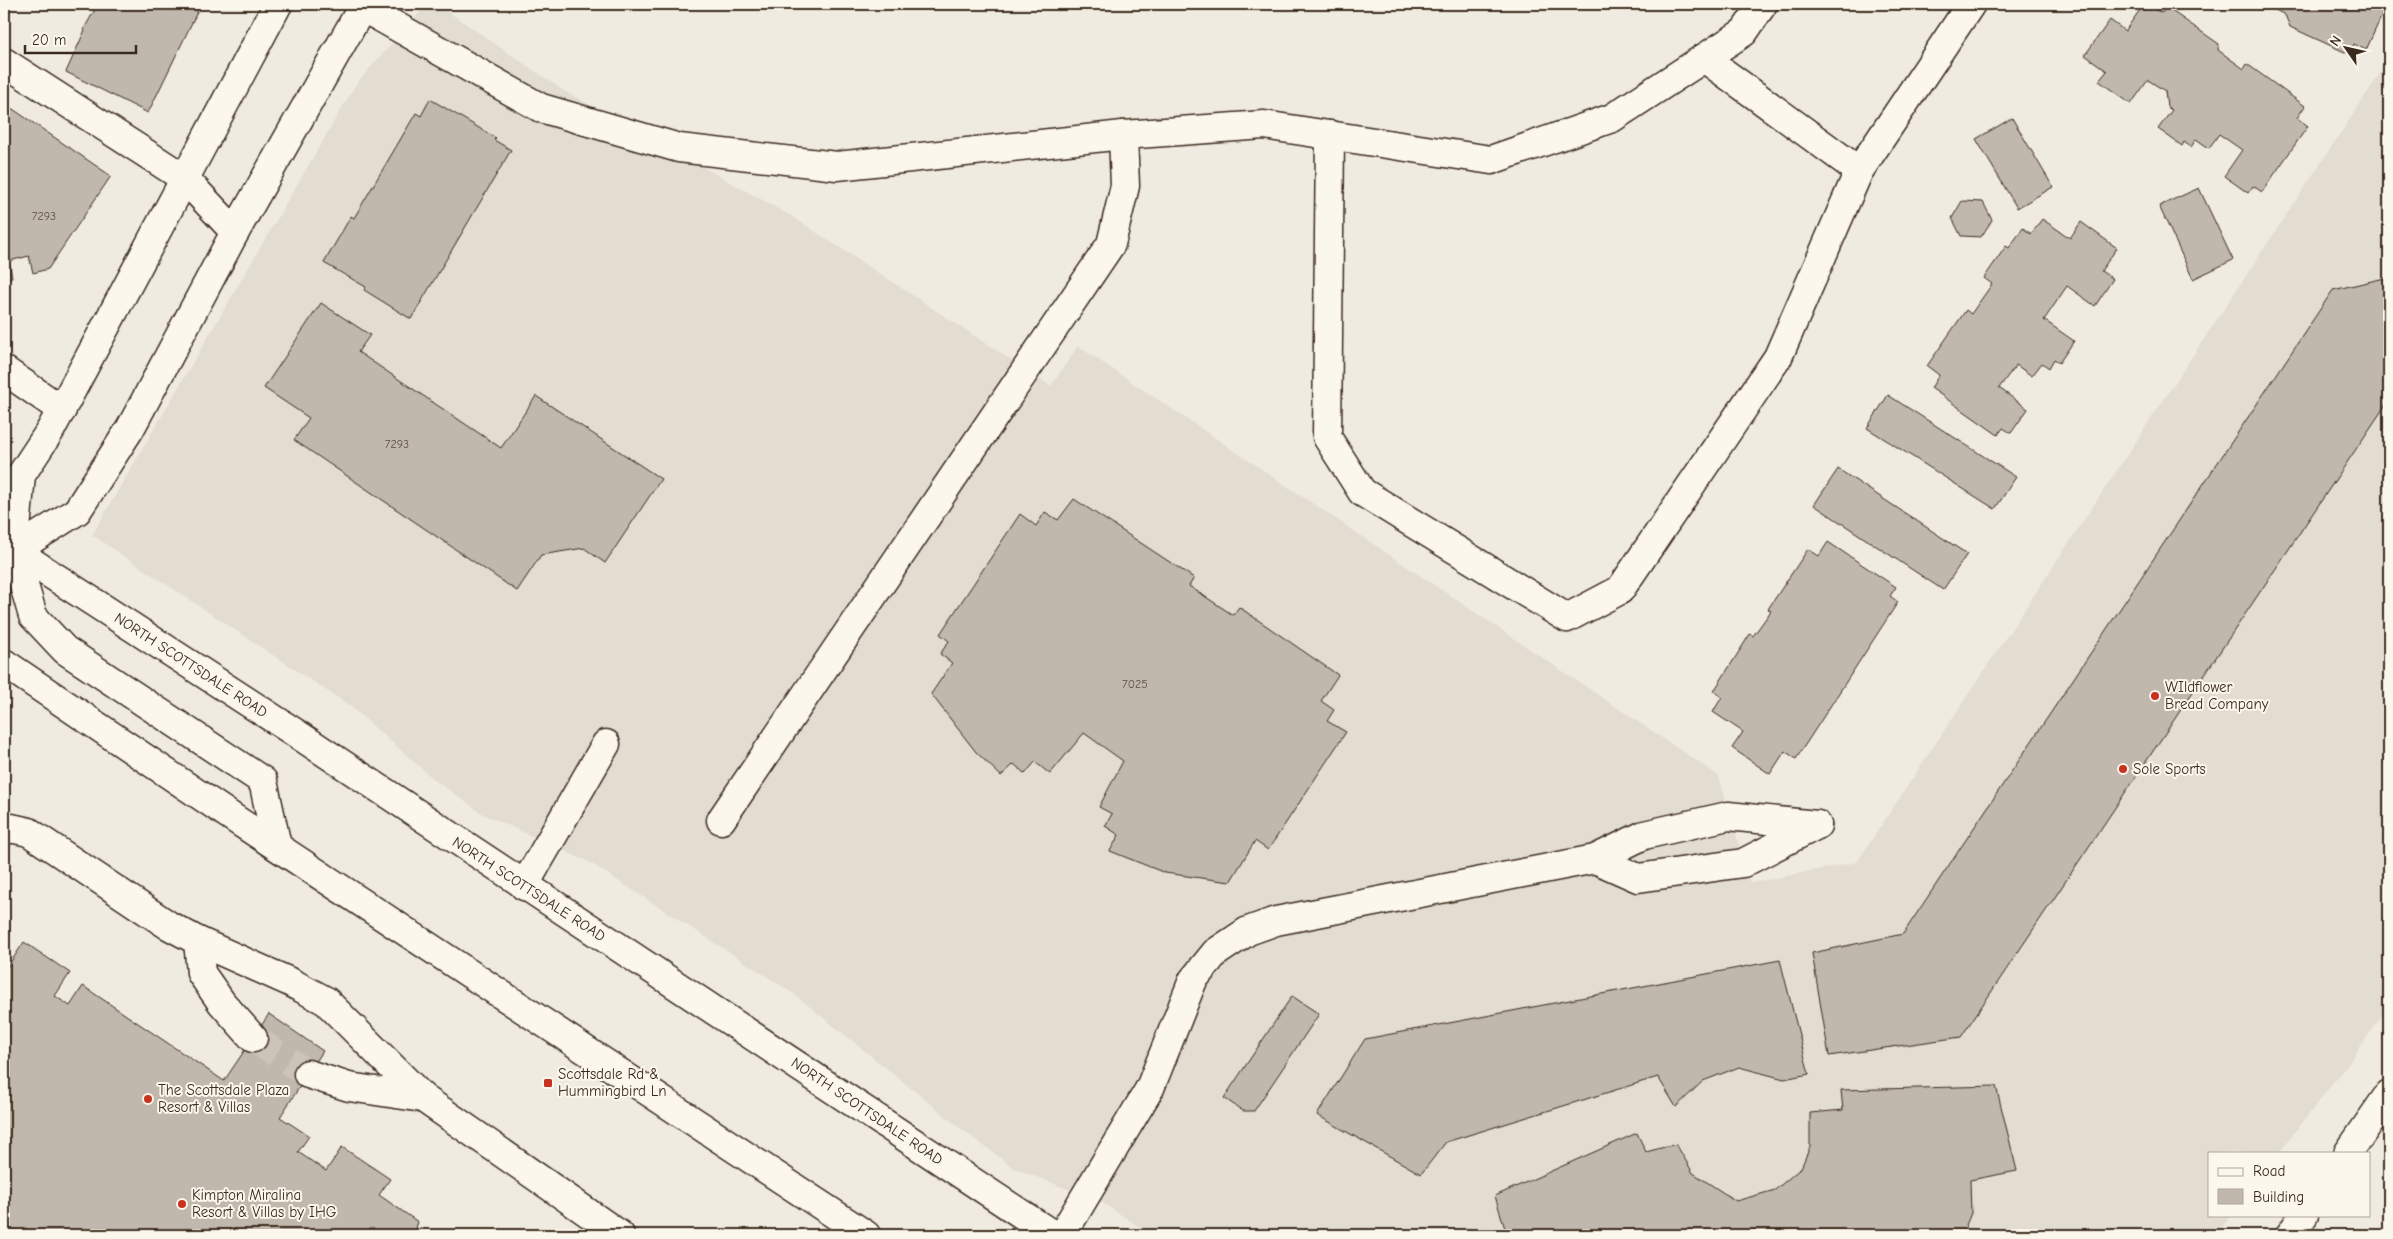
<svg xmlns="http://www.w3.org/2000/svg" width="2393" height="1239" font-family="'Comic Neue',sans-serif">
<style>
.built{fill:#e2dcd1}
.building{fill:#c0b8ad;stroke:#3b2a1e}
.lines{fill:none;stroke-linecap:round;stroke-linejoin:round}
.minor-tunnel{stroke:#ccc4b9;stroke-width:28;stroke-dasharray:28 14;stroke-linecap:butt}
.minor-casing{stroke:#3b2a1e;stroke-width:31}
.major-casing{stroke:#3b2a1e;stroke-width:31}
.minor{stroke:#fbf7ec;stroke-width:28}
.major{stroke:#fbf7ec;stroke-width:28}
.poi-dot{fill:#c8321e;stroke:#fbf7ec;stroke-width:2}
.labels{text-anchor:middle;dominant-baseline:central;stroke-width:4;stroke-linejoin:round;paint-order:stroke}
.number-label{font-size:12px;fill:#5c4e42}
.street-label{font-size:15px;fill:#3b2a1e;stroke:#fbf7ec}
.poi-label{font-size:15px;fill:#3b2a1e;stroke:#fbf7ec;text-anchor:start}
</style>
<rect width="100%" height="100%" fill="#f0ebe0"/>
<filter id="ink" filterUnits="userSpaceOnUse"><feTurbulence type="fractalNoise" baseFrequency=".02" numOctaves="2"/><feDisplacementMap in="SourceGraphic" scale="10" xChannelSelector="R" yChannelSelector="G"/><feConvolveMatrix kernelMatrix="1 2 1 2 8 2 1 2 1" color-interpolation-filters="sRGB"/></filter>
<g filter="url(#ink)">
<path class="built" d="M427,4h10l124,85 232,128 258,169 27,-40 641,430 31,107 107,-21 532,-802v946l-36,51 -74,96h-70v62h22l-15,20h-1064l-49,-32 -89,-35 -45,-33 -175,-141 -205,-132 -106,-48 -47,-33 -86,-75 -258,-171 264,-451z"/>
<g class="building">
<path d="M98,4h103l-53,109 -82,-41 19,-42 -1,-1z"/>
<path d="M2144,4l18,9 4,-6 53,37 -1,6 26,19 3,-5 58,42 -8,12 11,8 -46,66 -9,-6 -5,7 -24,-17 18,-26 -23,-16 -10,14 -13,-9 -5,8 -7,-5 -2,4 -24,-17 14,-19 -5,-3 -2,-16 -17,-11 -17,24 -32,-23 8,-10 -22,-16 25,-35 15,11z"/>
<path d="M2264,4h123l-21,46 -12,-6 -5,10 -59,-27 -5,-12z"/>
<path d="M430,99l66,39 -2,2 17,10 -100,169 -47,-29 2,-3 -42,-24 27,-47 3,2 62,-105 5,3z"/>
<path d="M4,103l107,73 -63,93 -15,4 -4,-17 -20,5 3,16 -8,2z"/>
<path d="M2012,118l41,69 -36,21 -41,-69z"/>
<path d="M2199,188l34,72 -40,19 -34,-73z"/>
<path d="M1962,201l21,1 9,18 -11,17 -20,-1 -9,-18z"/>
<path d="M2042,219l28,19 11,-16 36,26 -16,23 12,8 -18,27 -28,-20 -23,34 30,21 -15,22 -5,-4 -5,9 -7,-5 -10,13 -16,-11 -17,23 29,21 -17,24 -8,-5 -5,7 -67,-47 8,-13 -12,-9 39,-56 5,4 21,-30 -8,-6 22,-32 3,2 14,-20 8,6z"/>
<path d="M2389,277v123l-428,637 -132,19 -17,-103 91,-19 430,-644z"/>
<path d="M321,303l49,32 -12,17 143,96 35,-52 125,83 -56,84 -21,-15 -43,7 -24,36 -223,-151 15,-22 -45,-30z"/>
<path d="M1888,395l128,82 -21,32 -128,-81z"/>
<path d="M1838,469l129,85 -24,36 -129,-85z"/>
<path d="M1074,499l120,79 -5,8 44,29 6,-8 99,68 -17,26 13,9 -7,11 19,11 -78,118 -13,-9 -25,41 -65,-9 -55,-22 9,-16 -14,-9 7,-12 -13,-7 24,-46 -39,-28 -34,41 -15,-12 -10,12 -11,-10 -13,12 -25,-24 -45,-58 21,-31 -12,-9 9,-13 -9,-7 80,-120 16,12 9,-14 13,8z"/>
<path d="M1828,542l68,45 -6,9 8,6 -102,157 -11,-8 -15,23 -38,-26 11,-16 -30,-20 9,-15 -8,-6 36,-57 3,2 18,-25 -3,-2 40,-60 11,7z"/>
<path d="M24,942l46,31 -15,23 15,10 13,-20 141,95 45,-67 54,37 -43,66 29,19 -11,16 28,19 16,-24 48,32 -11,16 39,27 -4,12 3,1h-413v-272l4,3z"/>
<path d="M1780,960l29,114 -25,5 -45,-12 -36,14 -27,26 -18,-30 -212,65 -25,32 -104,-59 48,-76z"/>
<path d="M1292,996l27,18 -65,97h-11l-19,-13z"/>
<path d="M1996,1086l21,85 -47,9 1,33 -9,22h-455l-12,-39 142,-63 9,19 30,-8 17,29 43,28 39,-11 26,-22 9,-21v-34l33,-3 -2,-20z"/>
</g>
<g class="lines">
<path class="minor-tunnel" d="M253,1038l55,36"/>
<defs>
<g id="minor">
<path d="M362,7l179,101 138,40 158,18 286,-31 141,-10 227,35 121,-42 132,-86 19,-28"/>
<path d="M1704,58l155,113"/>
<path d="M4,62l180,116 51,54"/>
<path d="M1330,135l-3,302 35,55 205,126 53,-28 158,-233 81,-186 112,-167"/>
<path d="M4,370l58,40"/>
<path d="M14,551l63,-40 53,-82 105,-197 129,-228"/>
<path d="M14,551l7,-76 29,-44 228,-427"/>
<path d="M721,820l390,-576 14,-58 -2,-51"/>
<path d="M4,831l7,-3 18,4 139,93 30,16 92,41 36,19 97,97 197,137"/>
<path d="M1595,859l43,19 105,-15 74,-38"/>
<path d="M524,886l82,-142"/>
<path d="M198,941l3,32 21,30 31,35"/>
<path d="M308,1074l41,13 74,11"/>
<path d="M1062,1235l88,-147 43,-108 22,-27 33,-22 28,-10 319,-62 49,-24 84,-19 89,9"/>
</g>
<g id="major">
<path d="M4,544l290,188 759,503"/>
<path d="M14,551l19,65 32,34 198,131 14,65"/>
<path d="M4,663l234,158 628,414"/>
<path d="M2348,1153l41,-59"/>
<path d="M2290,1235l14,-20"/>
</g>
</defs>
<use href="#minor" class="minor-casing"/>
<use href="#major" class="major-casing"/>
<use href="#minor" class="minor"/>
<use href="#major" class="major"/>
</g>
</g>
<g class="poi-dot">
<circle cx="2155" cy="696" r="5"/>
<circle cx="2123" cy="769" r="5"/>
<rect x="543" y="1078" width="10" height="10" rx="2.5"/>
<circle cx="148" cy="1099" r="5"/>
<circle cx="182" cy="1204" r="5"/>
</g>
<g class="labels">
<g class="number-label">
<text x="44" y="216">7293</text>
<text x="397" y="444">7293</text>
<text x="1135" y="684">7025</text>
</g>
<g class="street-label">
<text transform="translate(191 665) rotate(33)">NORTH SCOTTSDALE ROAD</text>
<text transform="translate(529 889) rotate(33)">NORTH SCOTTSDALE ROAD</text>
<text transform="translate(867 1111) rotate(34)">NORTH SCOTTSDALE ROAD</text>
</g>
<g class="poi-label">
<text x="2165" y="687">WIldflower<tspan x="2165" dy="17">Bread Company</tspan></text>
<text x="2133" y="769">Sole Sports</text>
<text x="558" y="1074">Scottsdale Rd &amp;<tspan x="558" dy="17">Hummingbird Ln</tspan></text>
<text x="158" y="1090">The Scottsdale Plaza<tspan x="158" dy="17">Resort &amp; Villas</tspan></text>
<text x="192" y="1195">Kimpton Miralina<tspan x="192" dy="17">Resort &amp; Villas by IHG</tspan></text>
</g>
</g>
<rect width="2393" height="1239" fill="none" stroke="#fbf7ec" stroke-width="20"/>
<rect x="10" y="10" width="2373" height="1219" fill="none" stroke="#3b2a1e" stroke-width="2" filter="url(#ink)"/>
<rect x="2208" y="1152" width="162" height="65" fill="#fbf7ec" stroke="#aea59a"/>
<rect x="2218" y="1168" width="25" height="8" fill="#fbf7ec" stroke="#aea59a"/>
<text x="2253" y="1176" font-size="15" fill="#3b2a1e">Road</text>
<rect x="2218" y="1189" width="25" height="15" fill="#c0b8ad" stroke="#aea59a"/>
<text x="2253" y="1202" font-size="15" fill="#3b2a1e">Building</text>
<g transform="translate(2346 48) rotate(304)" stroke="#fbf7ec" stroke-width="4" paint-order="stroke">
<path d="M0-4L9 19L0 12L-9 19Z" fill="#3b2a1e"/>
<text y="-8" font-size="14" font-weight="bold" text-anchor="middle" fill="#3b2a1e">N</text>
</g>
<path d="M25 45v8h111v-8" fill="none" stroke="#3b2a1e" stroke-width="2.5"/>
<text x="32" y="45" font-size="15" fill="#3b2a1e" stroke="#fbf7ec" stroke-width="4" paint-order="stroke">20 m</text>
</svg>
